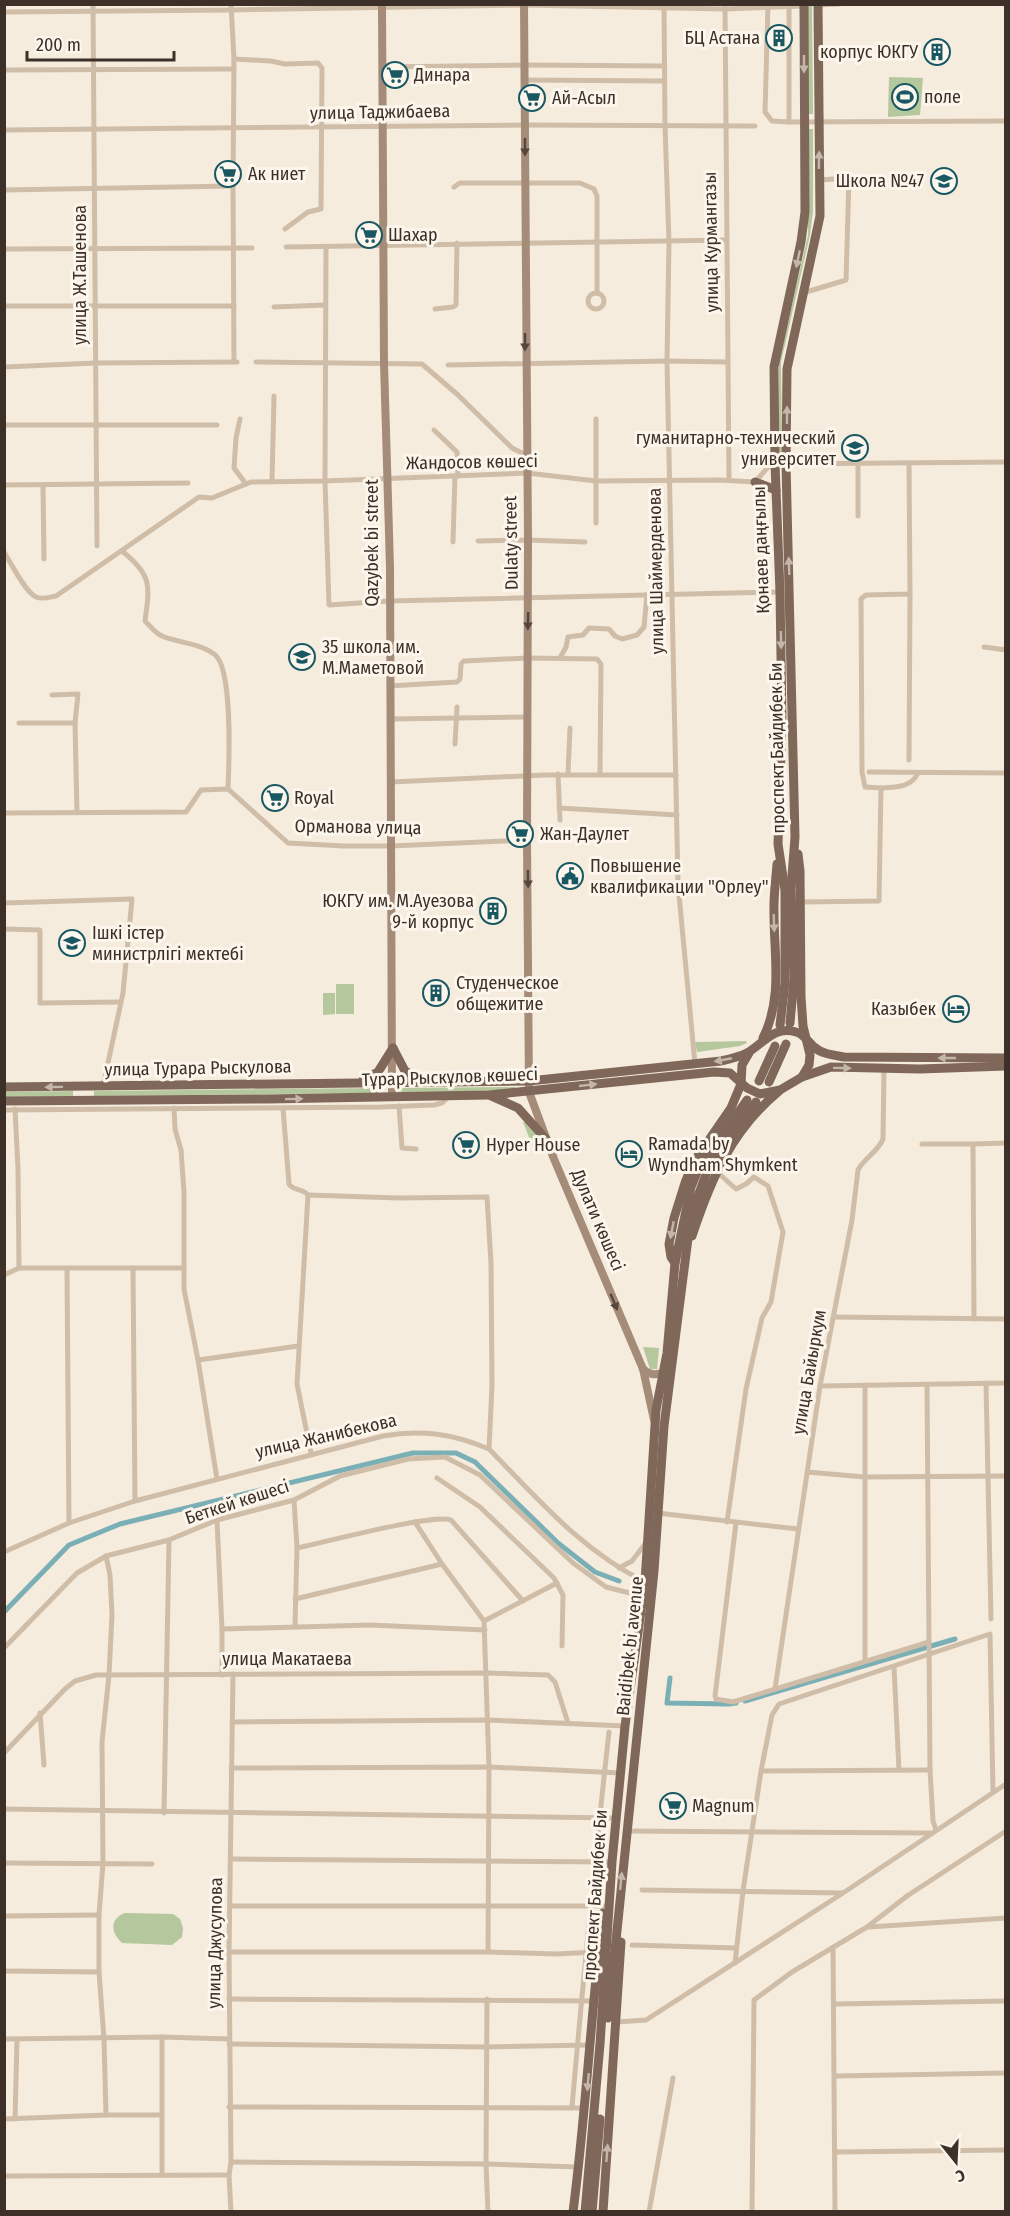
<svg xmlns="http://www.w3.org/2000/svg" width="1010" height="2216" font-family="'Fira Sans Condensed',sans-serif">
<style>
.green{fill:#b5c79c}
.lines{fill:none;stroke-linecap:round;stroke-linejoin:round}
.canal{stroke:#7aafb6;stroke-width:5}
.street{stroke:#cfbda8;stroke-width:5}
.secondary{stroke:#a48c79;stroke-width:8}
.primary{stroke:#7f6859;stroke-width:9}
.oneway{fill:#c4b6aa}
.oneway2{fill:#56473d}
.labels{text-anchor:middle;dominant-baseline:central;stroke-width:6;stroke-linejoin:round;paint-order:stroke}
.poi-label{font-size:18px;fill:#3c3029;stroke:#fcf6ec;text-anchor:start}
.street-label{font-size:18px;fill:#3c3029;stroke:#fcf6ec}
</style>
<rect width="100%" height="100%" fill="#f5ecde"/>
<g class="green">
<path d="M808,5h4l1,109h-5z"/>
<path d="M889,77l34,1 -3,37 -32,2z"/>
<path d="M808,129h5v83l-3,23 -29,127 1,91h-3v-91l29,-127z"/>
<rect x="336" y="984" width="18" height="30"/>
<path d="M323,993h12v21l-12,1z"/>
<path d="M746,1041l1,2 -7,3 -43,6 -2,-10z"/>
<path d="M515,1087v5l-117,1v-5z"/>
<path d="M378,1088v5l-284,3v-5z"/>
<path d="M73,1091v5l-68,1 -1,-5z"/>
<path d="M528,1121l8,13 3,14 -5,2 -11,-28z"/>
<path d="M643,1347l16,1 -2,21h-7z"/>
<path d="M125,1913l48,1 7,5 3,9 -1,9 -10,8 -50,-2c-11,-10 -13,-24 3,-30z"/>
</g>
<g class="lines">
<g class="canal">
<path d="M4,1612l65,-67 51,-21 293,-71h43l19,9 83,81 37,29 24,9"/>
<path d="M670,1678l-3,25 62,1 7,-1"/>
<path d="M745,1701l210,-62"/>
</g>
<g class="street">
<path d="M93,4l4,542"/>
<path d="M231,4l3,55 -1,127 1,176"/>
<path d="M664,4l1,122 4,116 -2,119 11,523 17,180"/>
<path d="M725,4l4,476"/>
<path d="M768,4l-3,108 7,9 17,1"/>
<path d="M818,5l21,-1"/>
<path d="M789,7v115l217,-1"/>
<path d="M4,12l227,-2 293,-5 201,4 79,-3"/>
<path d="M234,59l37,2 14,3 33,-1 4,5 -1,141 -13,3 -23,17"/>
<path d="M383,67l142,-2 140,1"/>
<path d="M4,70l230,-1"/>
<path d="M524,80l140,1"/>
<path d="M4,130l521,-5 230,1"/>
<path d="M454,187l6,-4h120l14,6 3,7v97"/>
<path d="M4,190l229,-4"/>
<path d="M286,247l441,-7"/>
<path d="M326,247l-1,234 4,124 60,-4 391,-9"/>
<path d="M4,249l248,-1"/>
<path d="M803,293l43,-13 3,-102 -30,2"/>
<circle cx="596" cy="301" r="8"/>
<path d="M4,306h230"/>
<path d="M274,307l51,-2"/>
<path d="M435,309l18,-2 3,-2 1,-62"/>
<path d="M256,362l166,2 36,31 54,53 14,7"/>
<path d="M448,365l219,-4 60,1"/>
<path d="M4,367l92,-4 141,-1"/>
<path d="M240,419l-4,19 -2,30 12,16"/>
<path d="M4,425h213"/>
<path d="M434,430l23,22 1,24"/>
<path d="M272,482l2,-86"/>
<path d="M4,485l184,-2"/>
<path d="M43,485l1,74"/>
<path d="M858,516v-53"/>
<path d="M596,523v-104"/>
<path d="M478,541l50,-1 57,2"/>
<path d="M453,542l2,-66"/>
<path d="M122,551c30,24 28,34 23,70 5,5 10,12 17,15 16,7 38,7 52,18 19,12 15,112 14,135"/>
<path d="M4,552c7,11 21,40 32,45 7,3 14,0 20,-1l143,-99 13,1 39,-16 74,-1 202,-8 69,8 123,-1 36,2 14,-16 6,-2 231,-2"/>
<path d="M984,647l22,3"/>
<path d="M560,658l6,-11 2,-10 15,-2 6,-7 20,1 6,7 7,3 15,-4 7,-8 3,-33"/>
<path d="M389,686l68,-4 3,-3 1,-15 3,-3 64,-3 69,1 4,5 -1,109"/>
<path d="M52,695l26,-1 -3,29"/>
<path d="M389,719l139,-2"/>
<path d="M19,723h56l2,90"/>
<path d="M455,744l2,-37"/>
<path d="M909,760l1,-166"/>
<path d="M869,772l137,1"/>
<path d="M558,774l2,46"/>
<path d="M568,774l2,-46"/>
<path d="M391,782l153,-7h132"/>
<path d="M881,788l-16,-1 -3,-15 -1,-173 5,-4 44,-1 -1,-131"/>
<path d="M559,808l118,7"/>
<path d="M4,813l182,-1 15,-22 27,-1 60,54 56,3h47l136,-6"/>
<path d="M801,902l78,-1 2,-113c14,-1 30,0 37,-15"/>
<path d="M4,903l128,-4 -9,94 -20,93"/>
<path d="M4,929l36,1v73l80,-1"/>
<path d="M399,1106l3,42 14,1"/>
<path d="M174,1108l1,21 6,21 3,42v97l14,71 19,119"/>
<path d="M283,1108l6,76c4,7 14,4 19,11l-11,189 14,69"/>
<path d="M15,1109l3,60 1,99"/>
<path d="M4,1110l378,-3 52,-2 8,-2 6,-6"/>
<path d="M922,1144h51"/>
<path d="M717,1172l19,17 10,-5 8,-7 14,9 15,46 -12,70 -9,16 -16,71 -19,133"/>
<path d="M308,1195l91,3 88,-1 4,66 1,122 -3,64"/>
<path d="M133,1268l2,233"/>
<path d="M67,1269l2,254"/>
<path d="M4,1275l15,-7h165"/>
<path d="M834,1317l172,2"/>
<path d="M974,1319l-1,-175 33,-1"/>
<path d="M198,1360l100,-14"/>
<path d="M986,1383l5,236"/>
<path d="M927,1385l3,385 3,51 3,9"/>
<path d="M820,1386l186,-3"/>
<path d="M807,1472l58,5 141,-1"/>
<path d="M437,1478l43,29 74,71 9,17 -1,51"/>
<path d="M294,1500l3,48 -2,78"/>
<path d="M657,1513l141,16"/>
<path d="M217,1520l5,109v46"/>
<path d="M415,1522l27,42 42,57 5,146 -1,185"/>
<path d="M736,1523l-21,173 1,3 17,3 196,-60"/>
<path d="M297,1548c25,-5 137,-35 154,-28l72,81"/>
<path d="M4,1552l65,-29 66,-22 248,-65c38,-7 71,-2 106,13 48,49 93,102 156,133"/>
<path d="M619,1568l13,-7 13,-17"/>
<path d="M295,1599l147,-35"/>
<path d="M484,1621l73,-38"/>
<path d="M222,1629l148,-4 115,5"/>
<path d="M4,1648l73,-75 29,-17 63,-16 48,-20 77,-20 46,-24 68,-17 37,-2 35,18 93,88 33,24 36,9"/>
<path d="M865,1660v-275"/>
<path d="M894,1667l5,103"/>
<path d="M775,1689l45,-303 32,-166 6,-50c6,-12 20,-18 25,-31l1,-70"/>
<path d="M40,1713l4,52"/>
<path d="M232,1722l256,-2 137,6"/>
<path d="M4,1753l61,-64 10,-8 21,-6 391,-2 61,2 7,7 13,41"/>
<path d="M231,1768l258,-1 132,6"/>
<path d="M761,1771l169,-1"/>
<path d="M4,1809l612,9"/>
<path d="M164,1813l5,-273"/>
<path d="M627,1831l304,2"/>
<path d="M231,1859l381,3"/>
<path d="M4,1863l148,1"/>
<path d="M642,1890l200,3"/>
<path d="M230,1906h374"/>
<path d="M4,1916l95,-1"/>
<path d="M869,1927l137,-9"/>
<path d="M632,1945l104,3"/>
<path d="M833,1947l2,265"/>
<path d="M229,1952h259l68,2 42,-2"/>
<path d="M735,1963l8,-72 18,-120 11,-56 7,-11 211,-70 3,158"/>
<path d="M4,1971l95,1"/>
<path d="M229,1999l364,2"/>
<path d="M487,1999l-1,165 2,48"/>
<path d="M835,2004l171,-3"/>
<path d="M617,2022l29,-2 197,-127 163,-109"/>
<path d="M4,2039l158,-2 67,2"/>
<path d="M229,2044l257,3 104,-2"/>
<path d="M835,2076l171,-3"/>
<path d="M229,2107l357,1"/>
<path d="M572,2107c11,-125 23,-250 37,-375"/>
<path d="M106,2115l-2,-76 -5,-67v-57l4,-52 -1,-121 7,-67 3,-60 -2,-40 -4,-19"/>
<path d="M4,2119l102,-4h55"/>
<path d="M15,2119l2,-79"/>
<path d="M836,2152l170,-2"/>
<path d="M231,2162l255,2 93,3"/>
<path d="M162,2175v-138"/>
<path d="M4,2176l225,-1"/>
<path d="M231,2212l-2,-37 2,-13 -2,-210 4,-278"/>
<path d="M649,2212l24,-134"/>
<path d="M752,2212l2,-212 38,-28 75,-45 40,-31 99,-65"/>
</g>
<g class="secondary">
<path d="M382,4l2,359 6,204 2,529"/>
<path d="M524,4l4,536 -1,300 2,252 25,67 89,210 11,51"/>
<path d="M643,1369c7,6 11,6 20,4"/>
</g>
<g class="primary">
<path d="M755,482l21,8"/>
<path d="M798,854l2,17 1,126 2,29 7,29 -1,10 -7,12"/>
<path d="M790,1023l4,-44 -3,-90 4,-52 -9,-373 1,-95 33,-153 -2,-212"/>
<path d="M780,1025l5,-42v-93l-7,-46 4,-124 -2,-128 -5,-128 -1,-97 27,-125 4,-30 -1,-208"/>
<path d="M763,1038c21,-42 10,-87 11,-132 0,-14 2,-28 3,-42"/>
<path d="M393,1048l12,23 14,8"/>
<path d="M363,1080l15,-8 15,-24"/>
<path d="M759,1081l16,-35"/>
<path d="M769,1082l17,-38"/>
<path d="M4,1087l525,-6 192,-20c9,-2 18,-4 26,-8 16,-9 27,-28 49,-21 8,2 12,10 18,15 8,7 19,8 30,10l162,1"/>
<path d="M491,1096l27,12 28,31"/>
<path d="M4,1101l263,-2 222,-4 225,-23 16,1 17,15 13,6 20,-4 22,-13 29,-10 89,2 86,-3"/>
<path d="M692,1236c19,-57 39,-105 87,-145"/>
<path d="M675,1263l-4,-6 -2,-13 5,-26 11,-35 8,-20 38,-55 10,-24 1,-19 7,-12"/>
<path d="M608,2018l46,-447 10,-145 27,-211 17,-46 15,-23 33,-44"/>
<path d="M573,2212c13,-100 18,-200 30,-299"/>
<path d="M585,2212l15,-168 12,-182 13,-136 20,-144 11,-172 11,-57 8,-90 16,-76 7,-17 49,-70"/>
<path d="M592,2212l8,-93"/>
<path d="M603,2212l18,-270"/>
</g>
</g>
<defs><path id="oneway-solid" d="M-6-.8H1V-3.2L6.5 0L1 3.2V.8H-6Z" transform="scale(1.5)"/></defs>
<g class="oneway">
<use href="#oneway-solid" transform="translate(804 64) rotate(90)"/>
<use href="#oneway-solid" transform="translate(819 160) rotate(-89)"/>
<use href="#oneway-solid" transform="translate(798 259) rotate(102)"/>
<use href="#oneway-solid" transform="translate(787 415) rotate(-90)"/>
<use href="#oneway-solid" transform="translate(789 566) rotate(-92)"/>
<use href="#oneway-solid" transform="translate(781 640) rotate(89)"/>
<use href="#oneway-solid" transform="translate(774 923) rotate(88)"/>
<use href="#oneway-solid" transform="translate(947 1058) rotate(-180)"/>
<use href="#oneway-solid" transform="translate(723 1060) rotate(169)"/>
<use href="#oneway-solid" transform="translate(842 1068) rotate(1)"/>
<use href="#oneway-solid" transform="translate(588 1085) rotate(-6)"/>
<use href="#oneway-solid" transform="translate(54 1087) rotate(179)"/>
<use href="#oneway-solid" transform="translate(294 1099) rotate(-1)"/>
<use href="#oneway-solid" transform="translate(672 1230) rotate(101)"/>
<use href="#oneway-solid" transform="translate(621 1881) rotate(-84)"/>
<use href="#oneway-solid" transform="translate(588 2082) rotate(95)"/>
<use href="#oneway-solid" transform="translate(607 2153) rotate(-86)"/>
</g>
<g class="oneway2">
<use href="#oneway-solid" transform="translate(525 147) rotate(90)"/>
<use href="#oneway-solid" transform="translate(525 342) rotate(90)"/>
<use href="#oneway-solid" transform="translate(528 621) rotate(91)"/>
<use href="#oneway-solid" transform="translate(528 879) rotate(89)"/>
<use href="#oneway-solid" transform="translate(614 1302) rotate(67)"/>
</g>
<defs>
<symbol id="building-ring" viewBox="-11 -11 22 22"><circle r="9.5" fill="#fcf6ec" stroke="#195863" stroke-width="1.5"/><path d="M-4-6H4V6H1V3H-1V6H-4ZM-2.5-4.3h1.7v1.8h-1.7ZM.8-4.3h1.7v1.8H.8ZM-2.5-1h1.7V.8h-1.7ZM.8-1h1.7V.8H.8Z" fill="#195863"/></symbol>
<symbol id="supermarket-ring" viewBox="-11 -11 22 22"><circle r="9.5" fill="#fcf6ec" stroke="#195863" stroke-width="1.5"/><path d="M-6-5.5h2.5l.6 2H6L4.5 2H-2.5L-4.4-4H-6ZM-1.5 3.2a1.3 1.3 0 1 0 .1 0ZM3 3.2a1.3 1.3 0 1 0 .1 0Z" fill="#195863"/></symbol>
<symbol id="stadium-ring" viewBox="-11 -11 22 22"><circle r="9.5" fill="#fcf6ec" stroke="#195863" stroke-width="1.5"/><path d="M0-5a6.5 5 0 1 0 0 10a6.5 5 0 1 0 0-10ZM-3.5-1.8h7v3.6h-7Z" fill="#195863"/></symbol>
<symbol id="school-ring" viewBox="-11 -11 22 22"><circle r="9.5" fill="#fcf6ec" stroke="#195863" stroke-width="1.5"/><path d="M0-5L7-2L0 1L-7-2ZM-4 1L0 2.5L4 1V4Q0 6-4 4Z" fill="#195863"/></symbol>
<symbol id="university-ring" viewBox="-11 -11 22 22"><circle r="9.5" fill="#fcf6ec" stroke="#195863" stroke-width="1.5"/><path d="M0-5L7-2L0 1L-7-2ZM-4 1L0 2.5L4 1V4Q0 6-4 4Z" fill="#195863"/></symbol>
<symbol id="civic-ring" viewBox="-11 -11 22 22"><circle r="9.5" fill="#fcf6ec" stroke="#195863" stroke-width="1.5"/><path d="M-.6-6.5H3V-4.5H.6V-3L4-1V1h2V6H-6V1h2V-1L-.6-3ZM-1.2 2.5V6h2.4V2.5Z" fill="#195863"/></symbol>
<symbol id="hotel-ring" viewBox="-11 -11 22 22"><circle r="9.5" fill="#fcf6ec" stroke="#195863" stroke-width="1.5"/><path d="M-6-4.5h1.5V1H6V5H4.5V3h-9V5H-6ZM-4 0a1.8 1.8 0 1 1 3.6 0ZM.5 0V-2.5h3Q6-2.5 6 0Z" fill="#195863"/></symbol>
</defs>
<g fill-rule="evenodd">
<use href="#building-ring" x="764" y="23" width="30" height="30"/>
<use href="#building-ring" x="922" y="37" width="30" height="30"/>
<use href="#supermarket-ring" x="380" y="60" width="30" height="30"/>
<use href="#stadium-ring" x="890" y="82" width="30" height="30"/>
<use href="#supermarket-ring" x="517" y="83" width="30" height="30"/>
<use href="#supermarket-ring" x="213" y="159" width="30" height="30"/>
<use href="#school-ring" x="929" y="166" width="30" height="30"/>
<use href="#supermarket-ring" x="354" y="220" width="30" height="30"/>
<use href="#university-ring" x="840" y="433" width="30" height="30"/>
<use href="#school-ring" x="287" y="642" width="30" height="30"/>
<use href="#supermarket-ring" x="260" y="783" width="30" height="30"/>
<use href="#supermarket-ring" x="505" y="819" width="30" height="30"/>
<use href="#civic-ring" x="555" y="861" width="30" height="30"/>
<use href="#building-ring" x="478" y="896" width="30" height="30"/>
<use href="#school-ring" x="57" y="928" width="30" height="30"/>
<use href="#building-ring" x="421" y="978" width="30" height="30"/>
<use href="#hotel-ring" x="941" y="994" width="30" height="30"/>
<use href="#supermarket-ring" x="451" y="1130" width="30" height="30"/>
<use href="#hotel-ring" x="614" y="1139" width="30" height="30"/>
<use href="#supermarket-ring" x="658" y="1791" width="30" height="30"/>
</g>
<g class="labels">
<g class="poi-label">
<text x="760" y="38" text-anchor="end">БЦ Астана</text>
<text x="918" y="52" text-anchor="end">корпус ЮКГУ</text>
<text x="414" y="75">Динара</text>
<text x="924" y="97">поле</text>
<text x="552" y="98">Ай-Асыл</text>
<text x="248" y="174">Ак ниет</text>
<text x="924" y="181" text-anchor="end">Школа №47</text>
<text x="388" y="235">Шахар</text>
<text x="836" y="438" text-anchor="end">гуманитарно-технический<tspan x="836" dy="21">университет</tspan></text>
<text x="322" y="647">35 школа им.<tspan x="322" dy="21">М.Маметовой</tspan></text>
<text x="294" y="798">Royal</text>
<text x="540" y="834">Жан-Даулет</text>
<text x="590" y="866">Повышение<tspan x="590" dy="21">квалификации "Орлеу"</tspan></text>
<text x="474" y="901" text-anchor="end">ЮКГУ им. М.Ауезова<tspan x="474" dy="21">9-й корпус</tspan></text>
<text x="92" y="933">Ішкі істер<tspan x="92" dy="21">министрлігі мектебі</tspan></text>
<text x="456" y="983">Студенческое<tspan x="456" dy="21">общежитие</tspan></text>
<text x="936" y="1009" text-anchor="end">Казыбек</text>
<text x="648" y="1144">Ramada by<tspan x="648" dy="21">Wyndham Shymkent</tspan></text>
<text x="486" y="1145">Hyper House</text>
<text x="692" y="1806">Magnum</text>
</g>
<g class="street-label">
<text transform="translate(380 112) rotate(-1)">улица Таджибаева</text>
<text transform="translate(711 242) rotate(-91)">улица Курмангазы</text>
<text transform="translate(80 275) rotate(-90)">улица Ж.Ташенова</text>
<text transform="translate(472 462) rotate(-1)">Жандосов көшесі</text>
<text transform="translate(372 543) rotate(-90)">Qazybek bi street</text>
<text transform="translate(511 543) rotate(-91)">Dulaty street</text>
<text transform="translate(761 550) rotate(-92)">Қонаев даңғылы</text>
<text transform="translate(656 571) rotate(-91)">улица Шаймерденова</text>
<text transform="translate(777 748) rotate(-91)">проспект Байдибек Би</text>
<text transform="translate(358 827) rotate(1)">Орманова улица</text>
<text transform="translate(198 1068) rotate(-1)">улица Турара Рыскулова</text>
<text transform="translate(450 1077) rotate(-2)">Тұрар Рыскұлов көшесі</text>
<text transform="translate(598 1220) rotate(67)">Дулати көшесі</text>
<text transform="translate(809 1372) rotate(-80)">улица Байыркум</text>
<text transform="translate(326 1436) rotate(-13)">улица Жанибекова</text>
<text transform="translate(237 1502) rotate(-18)">Беткей көшесі</text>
<text transform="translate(630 1646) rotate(-84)">Baidibek bi avenue</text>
<text x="287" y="1659">улица Макатаева</text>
<text transform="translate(595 1895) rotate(-86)">проспект Байдибек Би</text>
<text transform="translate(215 1943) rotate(-89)">улица Джусупова</text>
</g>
</g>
<rect width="1010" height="2216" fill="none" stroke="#3c3029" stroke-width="12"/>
<g transform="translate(956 2162) rotate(162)" stroke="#fcf6ec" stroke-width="4.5" paint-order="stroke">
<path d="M0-4.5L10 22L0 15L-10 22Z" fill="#3c3029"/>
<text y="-9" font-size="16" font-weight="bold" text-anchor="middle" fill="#3c3029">С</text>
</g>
<path d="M27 51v9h147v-9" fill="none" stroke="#3c3029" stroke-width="3"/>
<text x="36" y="51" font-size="18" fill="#3c3029" stroke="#fcf6ec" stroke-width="4.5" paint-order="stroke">200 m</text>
</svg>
